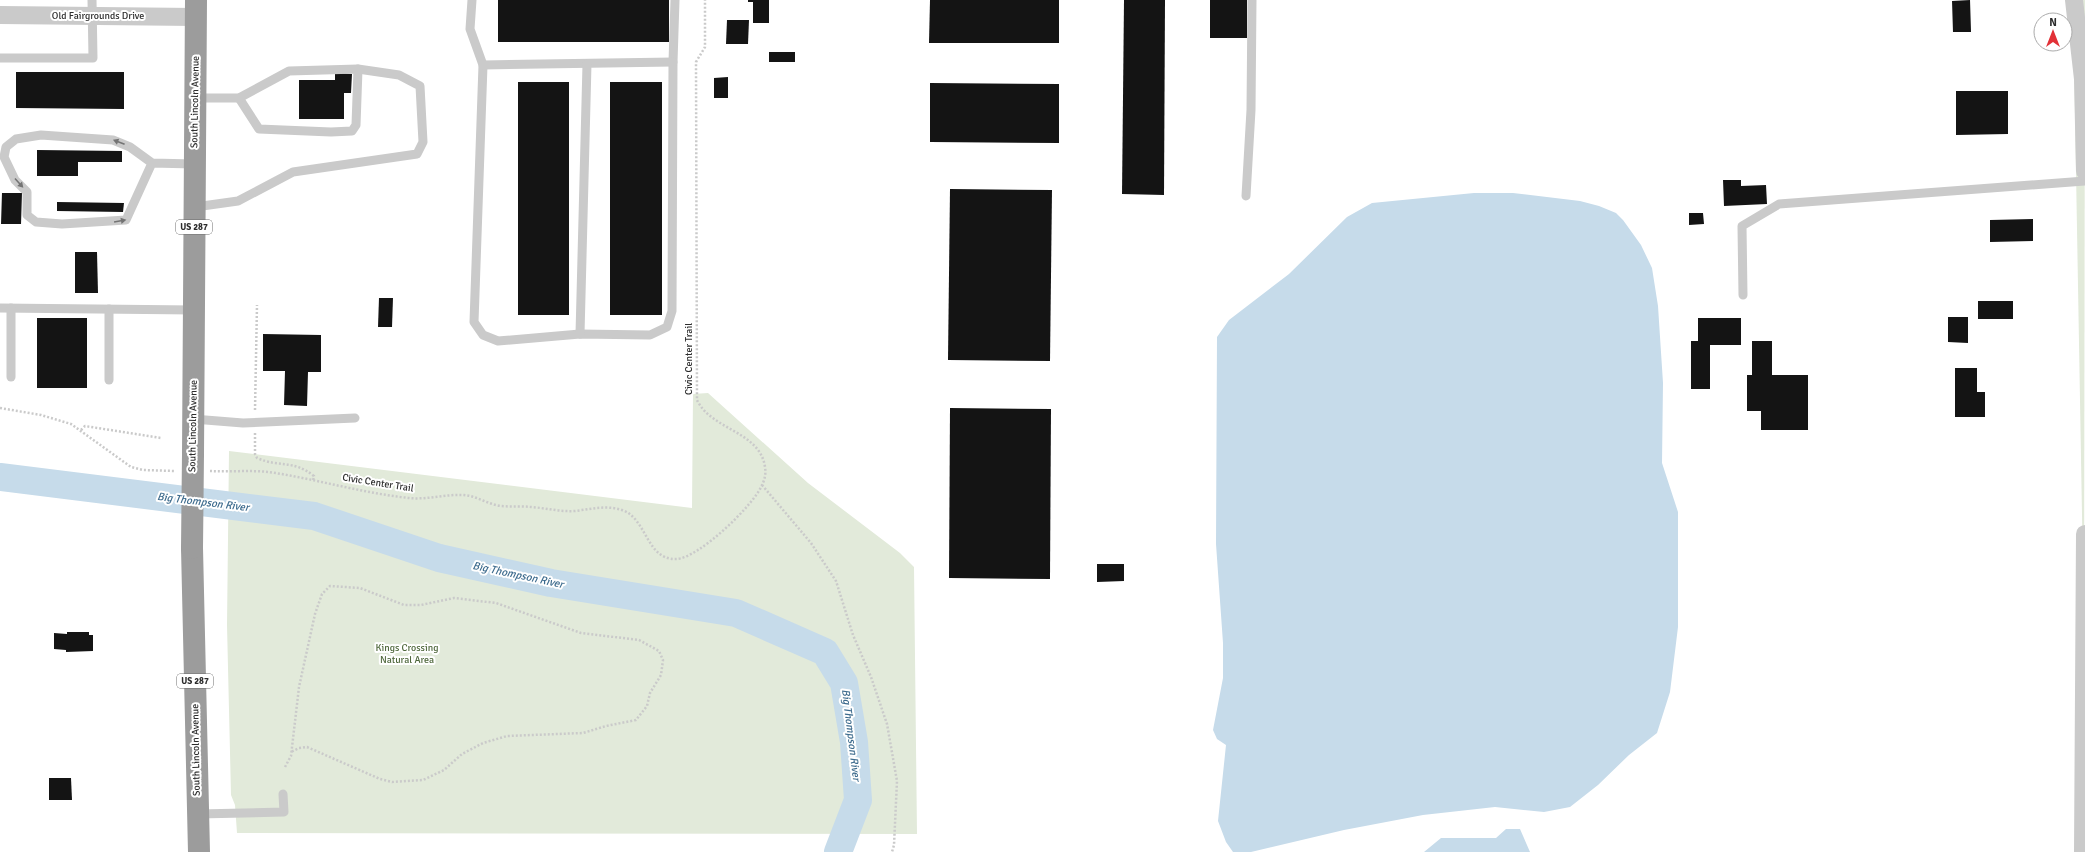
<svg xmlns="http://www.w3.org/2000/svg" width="2085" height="852" font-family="Signika,sans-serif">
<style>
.green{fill:#e2eada}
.water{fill:#c6dbea}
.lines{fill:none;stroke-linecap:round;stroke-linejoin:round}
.river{stroke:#c6dbea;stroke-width:28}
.building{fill:#141414}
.path{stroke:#cacaca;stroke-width:2.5;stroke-dasharray:2 2;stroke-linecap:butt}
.service{stroke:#cacaca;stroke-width:9}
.minor{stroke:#cacaca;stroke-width:18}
.trunk{stroke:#9c9c9c;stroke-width:22}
.trunk-bridge{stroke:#9c9c9c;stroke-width:22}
.oneway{fill:#747474}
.labels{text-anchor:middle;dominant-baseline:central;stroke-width:4;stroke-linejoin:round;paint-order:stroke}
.shield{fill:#fff;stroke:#6c6c6c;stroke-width:1}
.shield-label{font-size:9px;font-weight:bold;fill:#2d2d2d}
.street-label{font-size:10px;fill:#2d2d2d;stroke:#fff}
.park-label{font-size:10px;fill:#4e673b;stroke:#fff}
.water-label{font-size:11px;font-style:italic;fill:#3d6b8d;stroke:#fff}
</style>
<rect width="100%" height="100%" fill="#fff"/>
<g class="green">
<path d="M2073,0h12l-1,629z"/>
<path d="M708,393l100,90 92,70 14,14 3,267 -680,-1 -2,-28 -4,-10 -4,-170 2,-174 463,57 1,-114z"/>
</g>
<g class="water">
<path d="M1474,193h39l67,8 19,5 17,7 7,7 18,25 11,23 6,38 5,77 -1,80 16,49v115l-8,65 -13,41 -28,22 -31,30 -28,22 -26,5 -49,-5 -72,8 -79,15 -93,22h-18l-7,-10 -8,-21 8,-76 -9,-6 -4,-9 10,-52v-35l-7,-99 1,-207 12,-17 60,-46 58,-57 25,-14z"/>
<path d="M1506,829h14l10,23h-106l17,-14h55z"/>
</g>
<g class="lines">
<path class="river" d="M0,477l314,39 125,42 112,25 185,30 89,39 19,31 10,59 4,58 -20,52"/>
</g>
<g class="building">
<rect x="498" y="0" width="171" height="42"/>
<path d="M748,0h21v23h-16v-21h-5z"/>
<path d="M930,0h129v43h-130z"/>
<path d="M1124,0h41l-1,195 -42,-1z"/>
<rect x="1210" y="0" width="37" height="38"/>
<path d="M1970,0l1,32h-18l-1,-31z"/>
<path d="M727,20h22l-1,24h-22z"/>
<rect x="769" y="52" width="26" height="10"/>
<path d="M16,72h108v37l-108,-1z"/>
<path d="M335,73l17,1 -1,19h-7v26h-45v-39h36z"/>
<path d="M728,77v21h-14v-20z"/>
<rect x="518" y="82" width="51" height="233"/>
<rect x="610" y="82" width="52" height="233"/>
<path d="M930,83l129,1v59l-129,-1z"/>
<path d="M1956,91h52v43l-52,1z"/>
<path d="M37,150l85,1v11h-44v14h-41z"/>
<path d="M1723,180h18v6l25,-1 1,19 -43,2z"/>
<path d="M950,189l102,1 -2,171 -102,-1z"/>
<path d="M2,193h20l-1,31h-20z"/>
<path d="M57,202l67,1 -1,9 -66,-1z"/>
<path d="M1689,213h14l1,11 -15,1z"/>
<path d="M2033,219v22l-43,1v-22z"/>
<path d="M75,252h22l1,41h-23z"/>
<path d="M379,298h14l-1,29h-14z"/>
<rect x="1978" y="301" width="35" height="18"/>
<path d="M1948,317h20v26l-20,-1z"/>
<rect x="37" y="318" width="50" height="70"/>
<path d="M1698,318h43v27h-31v44h-19v-48h7z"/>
<path d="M263,334l58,1v37h-13l-1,34 -23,-1 1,-34h-22z"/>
<path d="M1752,341h20v34h36v55h-47v-19h-14v-36h5z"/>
<path d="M1955,368h22v24h8v25h-30z"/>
<path d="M950,408l101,1 -1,170 -101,-1z"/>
<path d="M1097,564h27v17l-27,1z"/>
<path d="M67,632h22v3h4v16l-27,1v-2l-12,-1v-16l13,1z"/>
<path d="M49,778h22l1,22h-23z"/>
</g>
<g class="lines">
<g class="path">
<path d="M0,408l41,7 30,9 60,43 12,3 32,1"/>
<path d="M255,410l2,-105"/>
<path d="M81,430l4,-4 76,12"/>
<path d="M255,433v21l2,4c23,10 35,1 57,18l-1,5"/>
<path d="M210,471c19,1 40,-1 59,1 47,7 93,21 140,26 18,2 37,-4 55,-3 13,1 25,10 38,11 10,1 20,0 29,1 15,1 29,5 44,4 16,-2 31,-6 47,-1 25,8 24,50 54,49 22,0 78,-54 86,-74 3,-6 4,-12 3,-18 -5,-36 -54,-37 -68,-67l-1,-338 9,-15v-47"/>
<path d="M762,485l49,58 25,38 17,54 18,42 16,47 10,57 -3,64 -2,7"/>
<path d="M285,767l6,-11 8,-69 16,-73 7,-20 8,-8 30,2 44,17h17l33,-7 42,5 85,30 58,7 20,11 4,9 -2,15 -11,18 -3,13 -11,14 -30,6 -23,7 -76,3 -24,7 -21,11 -18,16 -21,10 -31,2 -12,-3 -73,-32 -8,1 -8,4"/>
</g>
<g class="service">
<path d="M472,0l-2,29 13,36 -9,257 9,13 15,6 82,-7 70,1 17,-8 5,-16 1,-249 2,-62"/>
<path d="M0,58h93l-1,-58"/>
<path d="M483,65l190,-3"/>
<path d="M239,98l20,31 72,3 21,-1 4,-6 2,-56"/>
<path d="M152,163l-26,57 -64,4 -26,-2 -9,-7v-23l-12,-12 -11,-23 2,-10 10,-8 25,-4 72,5 17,7 22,16 42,1"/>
<path d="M1246,196l5,-86 1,-110"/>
<path d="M195,207l43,-6 55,-29 124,-18 6,-12 -3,-56 -21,-11 -41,-6 -69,2 -50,27h-43"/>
<path d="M1743,295l-1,-69 37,-22 306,-23"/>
<path d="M0,308l194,2"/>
<path d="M11,308v69"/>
<path d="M109,309v71"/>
<path d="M580,334l7,-270"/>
<path d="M193,419l50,4 112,-5"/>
<path d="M198,814l86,-2 -1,-18"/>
</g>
<g class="minor">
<path d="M2074,0l9,79 2,92"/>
<path d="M0,15l196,2"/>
<path d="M2083,852l2,-318"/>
</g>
<g class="trunk">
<path d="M193,454l3,-454"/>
<path d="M192,548l7,304"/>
</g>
<path class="trunk-bridge" d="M192,548l1,-94"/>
</g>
<defs><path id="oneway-solid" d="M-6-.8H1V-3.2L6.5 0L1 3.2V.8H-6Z"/></defs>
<g class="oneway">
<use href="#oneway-solid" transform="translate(119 142) rotate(-159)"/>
<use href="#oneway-solid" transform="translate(19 183) rotate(48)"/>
<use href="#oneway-solid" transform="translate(120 221) rotate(-10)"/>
</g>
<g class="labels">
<g class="shield">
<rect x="176" y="220" width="36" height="14" rx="3"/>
<rect x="177" y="674" width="36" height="14" rx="3"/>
</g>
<g class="shield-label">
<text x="194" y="227">US 287</text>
<text x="195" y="681">US 287</text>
</g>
<g class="street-label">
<text x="98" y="16">Old Fairgrounds Drive</text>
<text transform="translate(195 102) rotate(-89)">South Lincoln Avenue</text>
<text transform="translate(689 359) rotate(-90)">Civic Center Trail</text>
<text transform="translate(193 426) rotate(-89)">South Lincoln Avenue</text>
<text transform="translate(378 483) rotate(9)">Civic Center Trail</text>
<text transform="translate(196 750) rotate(-91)">South Lincoln Avenue</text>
</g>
<g class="park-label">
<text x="407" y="648">Kings Crossing<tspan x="407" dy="12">Natural Area</tspan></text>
</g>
<g class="water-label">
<text transform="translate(203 502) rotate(7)">Big Thompson River</text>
<text transform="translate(518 575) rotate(12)">Big Thompson River</text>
<text transform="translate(851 735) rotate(83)">Big Thompson River</text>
</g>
</g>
<g transform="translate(2053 32)"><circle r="19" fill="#ffffff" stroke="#ababab"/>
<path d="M0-3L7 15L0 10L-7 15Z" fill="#e23137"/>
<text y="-6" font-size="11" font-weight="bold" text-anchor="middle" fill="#2d2d2d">N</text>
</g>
</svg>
